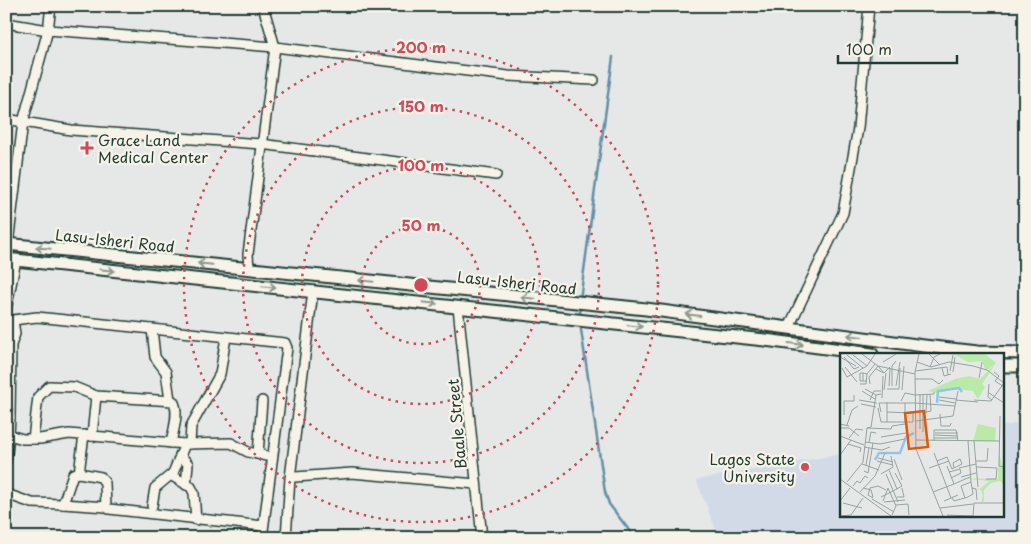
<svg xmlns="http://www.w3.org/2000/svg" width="1031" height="544" font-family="'Playpen Sans',sans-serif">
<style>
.built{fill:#d2dae8}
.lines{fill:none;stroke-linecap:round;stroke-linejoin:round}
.stream{stroke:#638fa4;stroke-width:2.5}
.minor-casing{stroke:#1f3d34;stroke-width:12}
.major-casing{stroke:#1f3d34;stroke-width:15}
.minor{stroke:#f7f3e8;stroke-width:9}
.major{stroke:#f7f3e8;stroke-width:11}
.oneway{stroke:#8b988e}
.ring{fill:none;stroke:#d1495b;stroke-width:2.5;stroke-dasharray:2.5 5}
.poi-dot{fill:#d1495b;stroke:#f7f3e8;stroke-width:2}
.labels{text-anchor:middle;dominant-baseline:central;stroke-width:4.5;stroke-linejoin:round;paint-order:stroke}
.poi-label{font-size:15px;fill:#1f3d34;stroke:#f7f3e8;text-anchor:start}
.street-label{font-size:15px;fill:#1f3d34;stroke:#f7f3e8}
.inset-river{fill:none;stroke:#90c6ee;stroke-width:2.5}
.inset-road{fill:none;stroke:#96a4a0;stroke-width:1}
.view{fill:#de580e;fill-opacity:0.15;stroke:#de580e;stroke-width:2.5}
.inset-edge{fill:none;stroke:#1f3d34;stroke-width:2.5}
.centre{fill:#d1495b;stroke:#f7f3e8;stroke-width:2.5}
.ring-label{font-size:15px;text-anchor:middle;font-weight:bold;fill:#d1495b;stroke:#f7f3e8;stroke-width:4.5;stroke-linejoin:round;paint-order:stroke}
</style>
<rect width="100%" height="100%" fill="#e6e8e8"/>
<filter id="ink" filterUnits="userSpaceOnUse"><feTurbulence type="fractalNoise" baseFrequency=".02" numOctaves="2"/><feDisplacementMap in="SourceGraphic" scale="10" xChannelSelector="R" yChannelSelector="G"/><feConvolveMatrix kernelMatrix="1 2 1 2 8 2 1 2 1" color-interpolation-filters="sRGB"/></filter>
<g filter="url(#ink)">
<path class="built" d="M1025,422v116h-310l4,-1 -23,-57 145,-26v61h161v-89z"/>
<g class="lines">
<g class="stream">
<path d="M580,300l33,-243"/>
<path d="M580,317v-12"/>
<path d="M580,323l25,169 4,12 26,34"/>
</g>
<defs>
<g id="minor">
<path d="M6,23l42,7 227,17 233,29 86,4"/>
<path d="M6,119l65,11 190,14 235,31"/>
<path d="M8,244l15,-122 25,-92 3,-24"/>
<path d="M249,269l-1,-15 27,-207 -12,-41"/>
<path d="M458,307l24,231"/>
<path d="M6,310l10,-50"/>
<path d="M789,327l54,-114 15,-85 11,-122"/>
<path d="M6,328l2,22"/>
<path d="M152,329l3,28 11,15 4,28"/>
<path d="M6,417h4l-1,18 14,4h17l29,-5 116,10 46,-1 17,9 23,5"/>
<path d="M10,417l1,-72 4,-11 -2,-14 24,-3 248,26 2,5 -25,190"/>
<path d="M84,435l-5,38 22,4 4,6 1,24 3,2 154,17"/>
<path d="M92,436l4,-40"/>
<path d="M33,439l5,-42 11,-11 25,1 22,9 77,5c7,10 0,31 -2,42"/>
<path d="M185,444l-12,29 1,4 17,10 3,6 2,27"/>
<path d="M190,444l1,-18 29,-52 6,-37"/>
<path d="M258,454l4,-53"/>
<path d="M180,455l8,9 -2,21"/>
<path d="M6,461l3,-26"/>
<path d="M295,477l57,-4 124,11"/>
<path d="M6,494l26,9 31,1 10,-30 6,-1"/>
<path d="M63,504l43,3"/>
<path d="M152,506l3,-18 18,-15"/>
<path d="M286,538l4,-60 23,-187"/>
</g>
<g id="major">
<path d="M6,244l640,65 278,37 53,6 48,1"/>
<path d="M6,259l759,81 107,14"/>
<path d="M1002,366h23"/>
</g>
</defs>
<use href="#minor" class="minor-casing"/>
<use href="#major" class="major-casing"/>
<use href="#minor" class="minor"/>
<use href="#major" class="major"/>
</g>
<defs><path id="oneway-shaft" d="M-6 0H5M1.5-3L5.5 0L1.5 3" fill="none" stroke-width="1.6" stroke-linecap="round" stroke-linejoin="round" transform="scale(1.25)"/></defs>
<g class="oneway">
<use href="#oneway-shaft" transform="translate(43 248) rotate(-174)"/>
<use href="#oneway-shaft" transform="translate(205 264) rotate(-174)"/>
<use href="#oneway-shaft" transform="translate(107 270) rotate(6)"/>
<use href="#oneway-shaft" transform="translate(366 281) rotate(-174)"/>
<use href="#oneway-shaft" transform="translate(269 287) rotate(6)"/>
<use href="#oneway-shaft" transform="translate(528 298) rotate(-174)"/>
<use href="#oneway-shaft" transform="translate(430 303) rotate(6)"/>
<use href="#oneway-shaft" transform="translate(693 315) rotate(-173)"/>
<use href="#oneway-shaft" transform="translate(635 326) rotate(6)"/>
<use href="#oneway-shaft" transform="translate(855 336) rotate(-172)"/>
<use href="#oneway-shaft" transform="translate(796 344) rotate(7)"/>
</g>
</g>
<g class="ring">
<circle cx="421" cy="285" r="59"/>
<circle cx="421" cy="285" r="119"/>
<circle cx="421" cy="285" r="178"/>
<circle cx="421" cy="285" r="237"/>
</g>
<g class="poi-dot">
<path d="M84.5 140.5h5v5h5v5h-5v5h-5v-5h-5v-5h5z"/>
<circle cx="805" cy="467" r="5"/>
</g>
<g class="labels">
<g class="poi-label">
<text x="98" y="139">Grace Land<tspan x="98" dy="17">Medical Center</tspan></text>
<text x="795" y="458" text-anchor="end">Lagos State<tspan x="795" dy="17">University</tspan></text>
</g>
<g class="street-label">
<text transform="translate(115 240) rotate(6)">Lasu-Isheri Road</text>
<text transform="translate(517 282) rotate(6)">Lasu-Isheri Road</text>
<text transform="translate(456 424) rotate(-95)">Baale Street</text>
</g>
</g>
<g transform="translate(840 353)">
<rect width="164" height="164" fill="#e6e8e8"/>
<path d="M113,1h32l11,9 -10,8 -4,-10 -14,1zM138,71l18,4 -1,13h-22zM159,101l4,12 1,19 -4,-4 -9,2 -7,7v11l-3,2 2,-7 -2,-6 -14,-5 13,4 9,-8 -30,-3 39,1z" fill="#b9eaa9"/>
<path d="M156,10l-14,21 3,3 -7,12 -5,-8 -19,-2 -15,4 -3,7 1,-7 -9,-2 27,-12 14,-3 11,3z" fill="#b9eaa9"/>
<path class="inset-river" d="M97,50l1,-12 21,-3 3,4M35,107l4,-7h21l6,-16 8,-4"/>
<path class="inset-road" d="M22,1l16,12 37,8M79,1l-4,18 1,77 27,67M89,1l11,11M7,2l16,13M13,2l14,11M0,4l16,9M4,4l10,12 5,-2M43,9l13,-8M77,9l14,5 18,-5 24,4 14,4 17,13M5,14l12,15M90,14l4,-10 6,-3M2,15l5,9 20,-11 8,-12M102,15l2,8 7,-2M36,16l8,4 6,-6M75,18l32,-4 1,8M110,18l3,-16M113,19l2,-15M154,19l5,4 -4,5 9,6M23,20h-3v8h7M139,25l3,-16M75,26h17l7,5 4,-4M23,28v-8l4,1 8,-10M20,31h6l1,-10M30,31l-1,-7 9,-11 6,7M149,31l-1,13 4,3M49,33l1,-17M52,33v-20l4,-5M56,33l4,-24M25,36l11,6 5,-1M47,36h12l1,-21M44,37l2,-17M62,37l2,-24M22,38l13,8M149,40l15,10M80,41v35M83,41v38M75,42l19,-1v-2M99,44l17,2M42,45l1,-22M19,47l18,3M30,47l4,-9h7M99,47l16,3M116,47l22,2M134,47l17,1 13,-18M61,48l4,-8 10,2M0,50v21l9,2M65,50v20M75,50l40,3M21,51l15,3M38,55l3,14h32v-9h-4M41,59l-2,-9h36M47,59l24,1M82,60l9,-2 -1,-17M86,60l1,-19M100,61l1,12h9l1,-3M4,62v-14h10v-6M160,63l-1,50 5,1M76,68l37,-5 5,-25M47,69v-20M7,72l5,-15 6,-4M31,74l5,-32M0,75h9l10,8M27,75l24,1 1,-3 13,-2M95,80h23M95,82l23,1M0,83l24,9M41,84l25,-4M9,85l7,-9 7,1M94,85h24M76,87l83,1M94,88v-11h22l2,11M128,88l3,41M134,88l4,46M25,89l15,2 25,-5M29,89l2,-10 5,1M8,91l13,4 -1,4M24,94l18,3 8,-3M94,100l17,45M0,102l11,-15M38,105l15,4M54,106l8,21M37,108l16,4M97,108l10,-4 5,12M136,108h11l1,-13M22,111l17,6M26,112l3,-17M136,114l21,1 -1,11h-10M89,115l20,-7M119,115l17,-4M112,116l10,-5 -2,-5 -7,4 1,5M49,117l8,19M24,118l4,2 5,-30M109,119l11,-3 1,4 -10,5M41,121l12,-7 -2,-11M46,121l12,28M121,124l15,-4M0,126l51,37M7,129l16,-20 4,-34 4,-1M114,131l16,-7M13,133l4,-5 3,2 5,-7 3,2M23,135l8,2 2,7M132,135l4,1 1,11M55,137l7,-4 -7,-13M20,139l15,-16 10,-23M93,139l21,-8 -7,-18M41,144l14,-7M57,144h7l-2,-9M33,145l-5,-3 2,-7 8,-2 8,4M112,145l2,3 7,-2 4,-1 3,-1 5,-3 -2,-12 -10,4 4,12M32,146l22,13M0,148l10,-13M43,148l5,-13 8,18 -4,9M104,148l14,-6M44,149l21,-2M3,150l19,5M56,152l12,-1 1,11M100,155l33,-4M107,162l26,1M0,163l11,-1 12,-17M133,163l1,-13h30"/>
<path class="view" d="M84,58l4,36 -19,2 -4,-36z"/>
<rect width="164" height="164" class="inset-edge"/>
</g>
<circle cx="421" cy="285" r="8" class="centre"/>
<g class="ring-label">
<text x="421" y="53">200 m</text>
<text x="421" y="112">150 m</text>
<text x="421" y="171">100 m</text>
<text x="421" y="231">50 m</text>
</g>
<rect width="1031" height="544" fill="none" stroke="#f7f3e8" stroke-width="25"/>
<rect x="12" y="12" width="1006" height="519" fill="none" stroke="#1f3d34" stroke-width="2" filter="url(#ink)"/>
<path d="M838 55v8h119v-8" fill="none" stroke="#1f3d34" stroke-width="2.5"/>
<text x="846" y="55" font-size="15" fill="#1f3d34" stroke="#f7f3e8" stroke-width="4" paint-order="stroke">100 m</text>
</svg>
